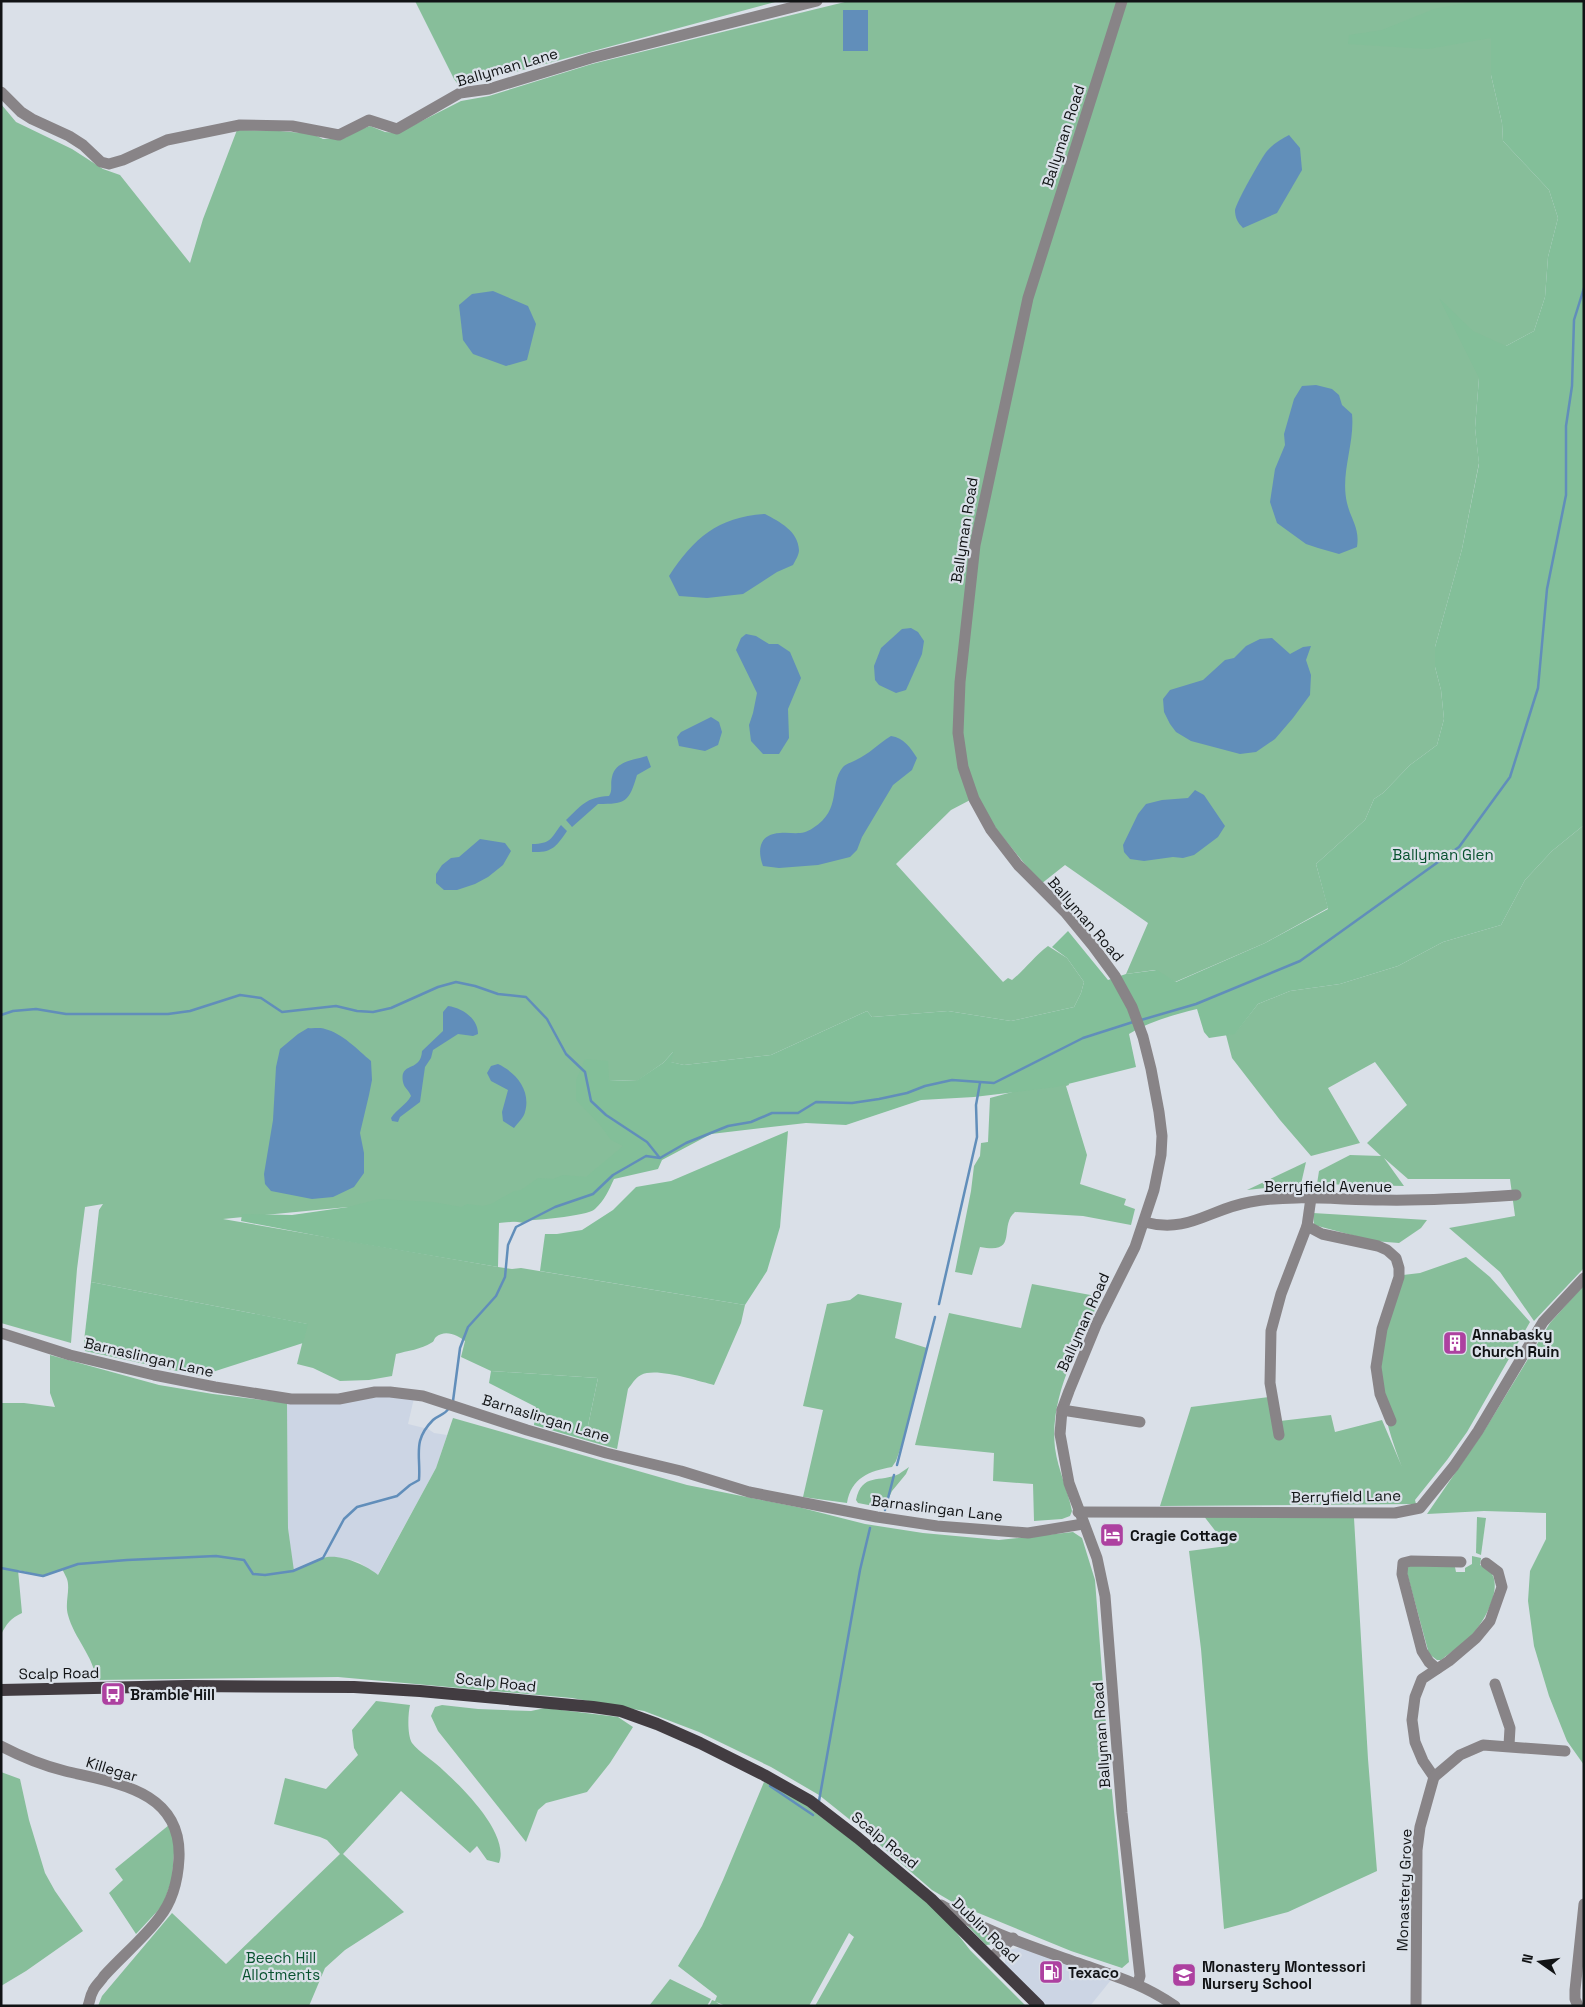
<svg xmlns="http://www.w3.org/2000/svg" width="1585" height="2007" font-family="'Space Grotesk',sans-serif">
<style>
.built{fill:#ccd5e4}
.green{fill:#87be9a}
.forest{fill:#83bf99}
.water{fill:#618eba}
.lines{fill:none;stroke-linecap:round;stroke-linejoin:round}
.stream{stroke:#618eba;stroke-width:2.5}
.minor{stroke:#888487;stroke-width:11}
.major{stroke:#423c41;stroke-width:12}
.labels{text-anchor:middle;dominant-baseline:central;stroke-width:4.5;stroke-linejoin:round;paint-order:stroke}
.street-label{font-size:15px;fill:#111315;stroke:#dae0e8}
.park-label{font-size:15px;fill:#08522f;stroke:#dae0e8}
.poi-label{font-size:15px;font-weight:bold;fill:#111315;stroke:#dae0e8;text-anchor:start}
</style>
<rect width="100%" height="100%" fill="#dae0e8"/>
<g class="built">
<path d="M387,1396l27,2 -6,26 20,5 6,4 13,2 -11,33 -59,108 -18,-14 -17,-4h-19l-30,13 -5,-43 -1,-125 41,1z"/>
<path d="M1021,1947l90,33 -21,26h-45l-40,-41v-10l4,-5z"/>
</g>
<g class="green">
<path d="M415,1h364l-319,86 -6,-8z"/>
<path d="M849,1h727l-85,74 11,48 1,18 46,49 9,28 -10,39 -3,40 -11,34 -28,15 -27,32 -4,50 4,35 -17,86 -27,98v20l6,23 3,29 -7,26 -27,20 -27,28 -9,6 -9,21 -49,44 12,44 -63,35 -90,39 -20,-12 -29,4 22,-51 -83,-58 -24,19 -69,-85 -21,11 -55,54 107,118 5,-4 4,2c14,-11 22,-24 36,-34l19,12 17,24 -3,11 -7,14 -63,14 -63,-10 -76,6 -5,-6 -96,44 -87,10 -14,-3 3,-10 -10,11 -26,18 -28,-1 -24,-21 49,84 -79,64 -31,16 -32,-5 -144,-11 -125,12 275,48 14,2 9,-1 224,37 -4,18 -27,62c-17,-4 -58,-18 -73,-10 -6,3 -9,9 -13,14l-11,60 -32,-9 13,-62 -107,-7 -30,-14 4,-16c-7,-6 -20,-12 -29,-4 -3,3 -1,4 -5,6 -9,6 -24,8 -35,11l-4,22 -23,4 -29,1 -27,-13 -16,-4 10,-40 -216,-42 8,-72 4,-6 -18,3 -8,62 -6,74 -70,-20v-1219l15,18 56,27 31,20 17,6 70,88 13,-44 34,-89 43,1 33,3 10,5 22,-1 14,-8 11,-4 15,6 13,1 63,-32 28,-5 103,-32z"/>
<path d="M1584,825v443l-50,53 -34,-49 -51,-44 66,-12 -5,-37h-102l-24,-21 20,28 -87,-2 2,-13 31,-16 31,1 -14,-13 40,-38 -32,-43 -47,26 32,55 -49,13 -31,-36 -48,-62 -6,-23 9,-2 23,-29 32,-13 50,-7 58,-18 45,-24 58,-17 24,-45 27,-29z"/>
<path d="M1065,1072l4,13 -3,1 21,69 -7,29 46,15 -2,6 11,4 -4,16 -48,-9 -68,-4c-17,14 5,43 -35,35l-8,28 -17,-3 16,-81 3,-25 6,-10 1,-13 7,-1 2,-44 60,-16z"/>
<path d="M1306,1162l-5,22 -54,6z"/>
<path d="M1313,1213l114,7 -6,8 -22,15 -25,-2 -60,-16z"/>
<path d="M1466,1257l24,20 40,45 -63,110 -20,28 -32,40 1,4 -256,2 31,-99 78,-10 11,24 51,-6 4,17 47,-12 20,47c-14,-36 -28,-82 -21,-121 4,-24 15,-48 22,-71l17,-2z"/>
<path d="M1032,1284l69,13c-21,47 -52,98 -46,151 3,22 13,42 17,63l-2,5 -8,3 -28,2 -1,-37 -40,-3 1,-28 -79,-8 34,-132 72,15z"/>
<path d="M1584,1285v480l-17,-24 -18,-45 -15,-50 -6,-45 2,-30 16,-32v-26l-62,-2 -57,3 57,-83 66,-108z"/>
<path d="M858,1294l44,9 -7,35 32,10 -25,96 -6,17 -4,6c-23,4 -41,11 -45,36l-44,-6 20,-87 -20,-4 24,-102 23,-4z"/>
<path d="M50,1355l109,30 54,9 74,9 1,125 6,43c10,-3 20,-11 29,-13 16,-5 43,7 55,17l58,-107 17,-50 234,67 115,23 63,16 58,9 76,7 74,-8 9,6 13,42 13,171 21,211 -7,6 -51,-17 -117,-48 -22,-13 -73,-63 -40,-32 -48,-28 -72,-35 -55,-21 -72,-13 -234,-21 -242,3c-2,-23 -22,-42 -28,-65 -3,-11 1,-21 0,-31 0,-5 -4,-11 -6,-15l-19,7 -25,-6 4,43c-11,5 -16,11 -21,22v-232h23l31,4 -5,-14z"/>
<path d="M909,1467l-3,7 -14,17 -8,17 -26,-5 -2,-3c6,-28 24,-17 43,-26 3,-2 7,-5 10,-7z"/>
<path d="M1203,1515l151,3 14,241 9,112 -89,41 -64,17 -23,-280 -12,-98 38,-5z"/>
<path d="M1477,1517l9,1 -5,37 -5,-2z"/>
<path d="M1472,1556l9,2 -1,7c31,10 6,55 -8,70 -9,9 -21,17 -31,25h-4l-8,-6 -22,-81v-5l4,-3 44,2 1,5h9v-4l7,-4z"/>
<path d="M376,1701l34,4c-2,9 -3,29 2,38 7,9 23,19 32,28 20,18 66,64 55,92l-12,-3 -10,-14 -7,7 -69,-62 -58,63 61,58 -59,38 -20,18 -16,38h-211l4,-10 70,-83 54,51 114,-110 -13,-14 -7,-3 -46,-13 11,-46 41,11 32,-34 -4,-7 -2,-18z"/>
<path d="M442,1705l36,4 53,2 14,-3 73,9 15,10 -23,36 -23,29 -41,11 -8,7 -12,32 -88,-111 -7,-15 4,-9z"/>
<path d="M1,1772l19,7 9,41 16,53 10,18 28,40 -57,40 -25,15z"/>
<path d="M764,1782l36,19 57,43 88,74 25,32 56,56h-211l39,-69 -5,-4 -40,73h-83l-10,-4 6,4h-13l3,-6 3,1 2,-5 -39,-30 24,-40 21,-46z"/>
<path d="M169,1825l6,15 -3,39 -9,26 -27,29 -27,-41 14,-13 -8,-11z"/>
<path d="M961,1919l43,19 -8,6 -10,1z"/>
<path d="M670,1979l41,20 -4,7h-58z"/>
</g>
<g class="forest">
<path d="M1467,1h117v824l-32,26 -27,29 -24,45 -58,17 -45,24 -58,18 -50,7 -32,13 -23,30 -26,4 -5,-6 -7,-23c-24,6 -46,12 -68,25l7,33 -80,20 -82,10 -53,3 -75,25 -40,-2 -95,11 -49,26 -4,9 -44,10c-5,11 -10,22 -19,30 -10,9 -79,12 -96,14l-1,44 -153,-26 -104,-20 1,-7 50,1 56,-8 31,-8 54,3 28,5 6,-3 16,2 8,-2 23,-13 7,-1 17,-12 15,1 10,-4 23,2 37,-31 -12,-6 -11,-15 -24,-25v-20l9,-21 23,2 1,19 27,1 27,-18 11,-12 -3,11 13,3 87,-10 96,-44 5,6 76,-6 63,10 63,-14 7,-14 3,-11 -17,-24 -15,-11 16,-16 40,49 18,-6 31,-4 19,12 89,-39 63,-34 -12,-45 49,-44 9,-21 9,-6 27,-28 27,-20 7,-26 -3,-29 -6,-23v-20l27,-98 17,-85 -4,-36 4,-50 -40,-80 34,33 33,15 28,-15 11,-34 3,-40 10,-39 -9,-28 -46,-49 -1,-18 -11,-48v-37l-63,11 -80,-5 1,-9 33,-5 52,-21 33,-6z"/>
<path d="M788,1131l-8,96 -13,44 -22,34 -205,-34 5,-37h12l25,-4 31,-20 23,-23 35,-6z"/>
<path d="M91,1282l217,42 -5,19 -103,33 -115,-25 -1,-10z"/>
<path d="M491,1371l107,7 -13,62 -51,-15 2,-18 -47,-24z"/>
</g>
<g class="water">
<rect x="843" y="10" width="25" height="41"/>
<path d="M1289,135l11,13 2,22 -25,43 -34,15c-5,-5 -8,-10 -8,-18 1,-7 26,-52 32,-59 6,-7 14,-12 22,-16z"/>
<path d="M493,291l35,15 8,18 -9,36 -21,6 -33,-12 -10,-14 -4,-35 13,-11z"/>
<path d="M1316,385l16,4 7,6 3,10 10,9c3,30 -12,59 -5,89 4,17 13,25 10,44l-18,7 -21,-6 -12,-4 -29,-21 -7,-21 5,-33 10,-24 -1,-11 10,-35 8,-13z"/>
<path d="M765,514c15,8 33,17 34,36 0,5 -4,11 -6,15l-16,7 -34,22 -36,4 -28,-2 -10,-20c25,-38 49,-59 96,-62z"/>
<path d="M911,628l7,4 6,9 -2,13 -16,36 -10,3 -17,-8 -4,-5 -1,-14 7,-18 21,-19z"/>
<path d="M746,634l10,2 13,8h9l12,8 11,26 -13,31 1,29 -10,16h-16l-12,-13 -2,-16 4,-12 4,-20 -21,-43 5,-12z"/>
<path d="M1272,638l18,16 13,-7 8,-1 -5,14 5,15 -1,20 -17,23 -18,21 -19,13 -16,2 -49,-13 -15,-9 -6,-8 -6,-12 -1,-13 7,-9 33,-10 22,-20 9,-2 12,-12 14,-7z"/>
<path d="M711,717l8,5 3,10 -4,13 -13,6 -26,-5 -2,-9 4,-5z"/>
<path d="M891,736c13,2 19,11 26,22l-5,12 -19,15 -31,52 -5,13 -7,7 -32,8 -39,3 -16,-2c-6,-16 -4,-32 17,-33 13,-1 22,3 33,-5 30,-19 15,-43 30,-61 3,-3 9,-5 13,-7 13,-6 22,-16 35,-24z"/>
<path d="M647,756l4,11 -14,8c-8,27 -11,29 -39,29l-26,23 -6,-7c15,-14 20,-23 43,-24 4,-6 1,-11 3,-19 3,-16 22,-17 35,-21z"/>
<path d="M1195,790l9,5 21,31 -7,11 -24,18 -11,3 -10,-1 -29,4 -14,-2 -6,-7 -1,-7 15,-31 8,-10 16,-4 26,-2z"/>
<path d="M561,825l6,6c-11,16 -15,22 -35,21v-8c19,0 19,-6 29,-19z"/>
<path d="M480,839l25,4 6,8 -8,14 -15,12 -13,7 -18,6h-13l-8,-7v-9l6,-9 9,-7 8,-1z"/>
<path d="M448,1006c14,2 30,12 30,28l-5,2 -15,-2 -25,16 -2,8 -6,9 -5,35 -20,15 -2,5 -6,-1 -1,-3c6,-9 15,-13 20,-22 -2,-6 -7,-8 -8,-14 -4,-21 18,-9 19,-31l21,-20v-19z"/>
<path d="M308,1028c5,1 12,-1 17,1 17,4 33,21 46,32l1,19 -3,15 -9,38 4,20v20l-10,14 -21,10 -21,2 -41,-8 -6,-7 -1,-10 9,-54 3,-53 4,-18 18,-15z"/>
<path d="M498,1064c19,9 33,27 27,48 -1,5 -7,11 -11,16l-11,-7 -1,-9 6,-22 -17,-9 -4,-8 4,-7z"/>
</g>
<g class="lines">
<g class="stream">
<path d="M1,1015l12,-4 23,-2 30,5h102l22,-3 50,-16 21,3 21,14 54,-6 21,5 16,1 18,-4 47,-21 18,-5 19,4 23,8 28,3 21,22 19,35 19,18 6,29 15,14 41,27 12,15"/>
<path d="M1141,1020l55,-16 104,-43 159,-114 51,-70 28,-89 9,-99 19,-94v-69l6,-40 2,-66 10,-32"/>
<path d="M939,1304l38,-167 -1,-32 4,-22"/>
<path d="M453,1401l7,-53 8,-21 28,-31 9,-19 3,-32 8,-18 39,-20 38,-13 20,-19 33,-19 14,2 26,-15 42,-17 23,-4 21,-9h26l18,-11 36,1 27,-4 28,-6 18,-7 27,-6 42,3 89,-45 50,-16"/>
<path d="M897,1465l38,-148"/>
<path d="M885,1510l9,-35"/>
<path d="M1,1568l42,8 35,-12 49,-4 89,-4 28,4 9,14 12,1 28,-4 30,-13 21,-39 13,-12 40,-11 13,-11 9,-5c2,-25 -7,-39 14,-60 5,-5 12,-5 16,-12"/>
<path d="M770,1786l43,29"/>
<path d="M819,1801l41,-231 10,-42"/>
</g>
<g class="minor">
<path d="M1122,1l-94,297 -53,247 -15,137 -2,51 5,34 11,32 17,31 27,35 47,47 28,34 22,30 17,31 11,30 8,32 8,43 3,24 -1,19 -7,35 -19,57 -38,76 -28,68 -7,19 -2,24 9,49 28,75 8,38 17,217 18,163 -2,7"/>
<path d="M1,92l20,20 11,7 37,17 14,9 18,17 8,2 14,-4 44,-20 73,-15 52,1 47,9 30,-15 28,9 63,-36 29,-4 102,-31 226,-57"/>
<path d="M1144,1222c45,12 65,-13 106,-20 44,-8 89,-2 133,-2 45,1 89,-2 133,-5"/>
<path d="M1307,1226l15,8 56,12 9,4 9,8 3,10v9l-17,52 -6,38 4,27 11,27"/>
<path d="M1,1333l69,22 84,20 61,12 76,12h48l36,-7h15l33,4 104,34 79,23 75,18 68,21 128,25 60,9 91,7 55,-9"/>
<path d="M1062,1410l78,12"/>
<path d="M1279,1435l-9,-52 1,-52 10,-37 26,-68 4,-28"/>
<path d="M1078,1512l317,1 25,-5 34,-42 24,-35 65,-109 41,-44"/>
<path d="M1437,1669l-8,-7 -7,-11 -20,-77 1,-11 8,-2 50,1"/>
<path d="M1495,1684l15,44 -1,17"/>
<path d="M1,1746c21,11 41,19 64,25 50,12 117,19 114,87 -1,21 -6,43 -20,60 -16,21 -37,38 -55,58 -3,5 -9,10 -11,15 -3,5 -3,10 -5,15"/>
<path d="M1434,1777l-11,-16 -8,-19 -3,-22 3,-23 7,-18 27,-18 27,-23 14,-17 12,-34 -4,-15 -12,-9"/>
<path d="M941,1905c40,25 92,42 137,58 34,12 66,21 97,43"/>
<path d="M992,1957l21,-19"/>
<path d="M1416,2006l1,-156 3,-23 14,-50 26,-22 23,-10 82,6"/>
<path d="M1578,2006l-3,-7v-9l9,-86"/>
</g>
<path class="major" d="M1,1690l186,-4 167,1 66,4 173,16 28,4 36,13 43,19 64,32 46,26 48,37 73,61 108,107"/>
</g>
<defs>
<symbol id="building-square" viewBox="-11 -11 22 22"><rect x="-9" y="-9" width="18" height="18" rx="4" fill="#ad41a0" stroke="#dae0e8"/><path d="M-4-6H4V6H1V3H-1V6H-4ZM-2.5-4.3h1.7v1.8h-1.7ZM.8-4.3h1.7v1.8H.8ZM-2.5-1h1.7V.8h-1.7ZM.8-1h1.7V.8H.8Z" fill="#fff"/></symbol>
<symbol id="hotel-square" viewBox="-11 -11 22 22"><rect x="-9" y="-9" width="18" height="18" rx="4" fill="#ad41a0" stroke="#dae0e8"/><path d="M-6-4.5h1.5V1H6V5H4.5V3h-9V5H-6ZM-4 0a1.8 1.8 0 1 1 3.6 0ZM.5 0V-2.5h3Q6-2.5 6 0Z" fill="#fff"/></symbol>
<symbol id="bus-square" viewBox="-11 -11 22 22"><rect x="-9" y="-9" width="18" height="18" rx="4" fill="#ad41a0" stroke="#dae0e8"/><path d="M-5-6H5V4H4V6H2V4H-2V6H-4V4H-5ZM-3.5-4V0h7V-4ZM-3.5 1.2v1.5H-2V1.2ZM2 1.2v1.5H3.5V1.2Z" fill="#fff"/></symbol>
<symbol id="fuel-square" viewBox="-11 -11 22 22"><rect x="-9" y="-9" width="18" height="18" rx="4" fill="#ad41a0" stroke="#dae0e8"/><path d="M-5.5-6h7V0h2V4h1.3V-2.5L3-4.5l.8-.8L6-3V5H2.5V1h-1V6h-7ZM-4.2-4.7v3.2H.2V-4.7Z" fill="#fff"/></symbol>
<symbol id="school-square" viewBox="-11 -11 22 22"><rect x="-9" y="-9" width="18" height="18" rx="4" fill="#ad41a0" stroke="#dae0e8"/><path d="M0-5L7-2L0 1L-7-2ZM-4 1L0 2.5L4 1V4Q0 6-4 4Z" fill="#fff"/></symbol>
</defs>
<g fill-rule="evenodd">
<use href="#building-square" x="1441" y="1329" width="28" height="28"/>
<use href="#hotel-square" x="1098" y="1521" width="28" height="28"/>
<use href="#bus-square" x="99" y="1680" width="28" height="28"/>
<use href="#fuel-square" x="1037" y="1958" width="28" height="28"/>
<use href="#school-square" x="1170" y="1961" width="28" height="28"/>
</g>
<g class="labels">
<g class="street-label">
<text transform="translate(507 67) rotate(-16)">Ballyman Lane</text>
<text transform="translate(1063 136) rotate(-72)">Ballyman Road</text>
<text transform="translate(964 530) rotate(-81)">Ballyman Road</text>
<text transform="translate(1086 919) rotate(49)">Ballyman Road</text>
<text x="1328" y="1186">Berryfield Avenue</text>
<text transform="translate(1083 1322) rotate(-66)">Ballyman Road</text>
<text transform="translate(149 1357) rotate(13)">Barnaslingan Lane</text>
<text transform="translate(546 1418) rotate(17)">Barnaslingan Lane</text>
<text transform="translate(1346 1496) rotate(-1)">Berryfield Lane</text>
<text transform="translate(937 1508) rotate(7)">Barnaslingan Lane</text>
<text transform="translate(59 1673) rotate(-1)">Scalp Road</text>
<text transform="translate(496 1682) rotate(6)">Scalp Road</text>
<text transform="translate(1101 1735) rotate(-94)">Ballyman Road</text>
<text transform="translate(112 1769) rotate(17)">Killegar</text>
<text transform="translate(885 1840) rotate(39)">Scalp Road</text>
<text transform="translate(1404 1890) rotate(-88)">Monastery Grove</text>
<text transform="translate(986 1930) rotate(44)">Dublin Road</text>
</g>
<g class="park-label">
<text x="1443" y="854">Ballyman Glen</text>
<text x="281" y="1957">Beech Hill<tspan x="281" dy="17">Allotments</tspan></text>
</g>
<g class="poi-label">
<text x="1472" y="1334">Annabasky<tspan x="1472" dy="17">Church Ruin</tspan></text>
<text x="1130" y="1535">Cragie Cottage</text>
<text x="130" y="1694">Bramble Hill</text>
<text x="1202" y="1966">Monastery Montessori<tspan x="1202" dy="17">Nursery School</tspan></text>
<text x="1068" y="1972">Texaco</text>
</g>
</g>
<rect width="1585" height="2007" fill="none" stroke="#111315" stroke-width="5"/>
<g transform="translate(1540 1962) rotate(284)" stroke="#dae0e8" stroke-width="4" paint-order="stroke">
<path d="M0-4L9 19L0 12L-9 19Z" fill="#111315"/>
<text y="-8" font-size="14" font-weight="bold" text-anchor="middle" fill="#111315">N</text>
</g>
</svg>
